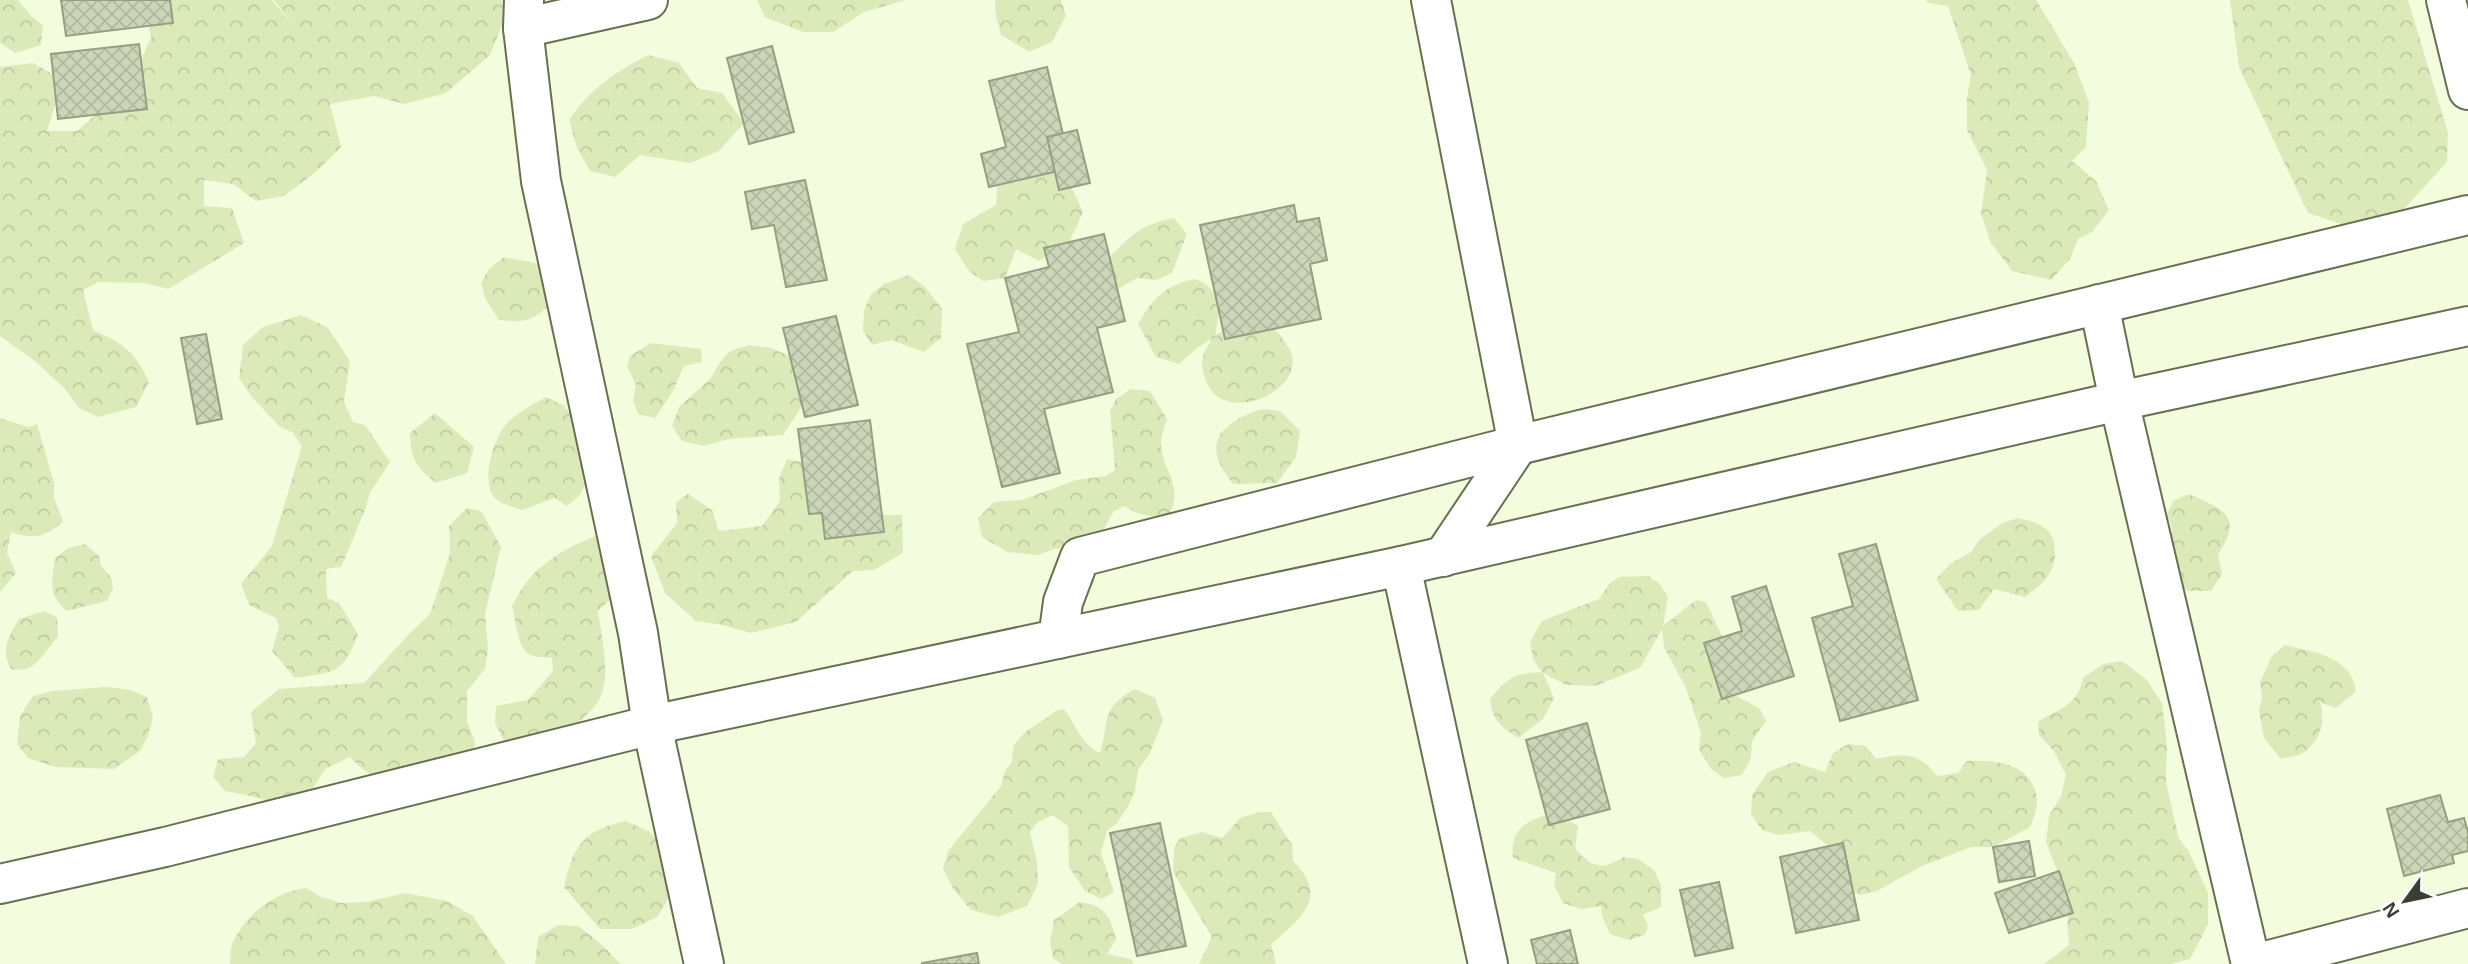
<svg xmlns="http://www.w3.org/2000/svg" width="2468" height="964" font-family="Arial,sans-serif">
  <defs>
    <pattern id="forest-crowns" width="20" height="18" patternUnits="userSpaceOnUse" patternTransform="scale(1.75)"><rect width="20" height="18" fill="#dceaba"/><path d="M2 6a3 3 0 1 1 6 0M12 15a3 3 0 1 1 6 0" fill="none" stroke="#becaa0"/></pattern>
    <pattern id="building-cross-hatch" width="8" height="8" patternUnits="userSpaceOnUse" patternTransform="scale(1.75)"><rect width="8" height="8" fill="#ccd5b7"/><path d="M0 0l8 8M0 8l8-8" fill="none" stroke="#b0b89e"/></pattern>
  </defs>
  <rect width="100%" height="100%" fill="#f3fddd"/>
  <!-- forest -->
  <g fill="url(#forest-crowns)">
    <path d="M0,0h18l12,15 13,10 -2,20 -26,8 -15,-10z"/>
    <path d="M143,0h129l24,28 -22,-28h228l2,20 -14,35 -44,38 -42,11 -30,-8 -44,8 11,43 -23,23 -34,26 -28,5 -23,-17 -29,-4v26l28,2 12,35 -76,46 -23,-6 -46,-1 -16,8 10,40c30,13 42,21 56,52l-13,25 -38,10 -19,-9 -14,-19 -29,-27 -36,-26v-269l33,-4 21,12 3,24 -10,32h30l52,-45 22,-48z"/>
    <path d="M757,0h149l-42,12 -31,20h-30l-38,-15z"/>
    <path d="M1061,0l5,16 -14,26 -23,10 -28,-17 -5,-18 -1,-17z"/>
    <path d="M1926,0h110l38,63 15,39 -3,45 -14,14 24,20 13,29 -17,22 -14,7 -8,20 -19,21 -39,-9 -21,-28 -10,-29 6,-44 -20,-40v-32l4,-23 -23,-69 -20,-3z"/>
    <path d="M2230,0h178l40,133 -1,29 -42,46 -34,20 -30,-4 -33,-11 -69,-146z"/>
    <path d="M649,55l30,8 18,25 25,5 22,30 -25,28 -29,12 -50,-8 -25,22 -25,-6 -13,-23 -8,-28c21,-31 47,-49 80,-65z"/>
    <path d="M1055,170l17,18 11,24 -14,31 -30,18 -23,-12 -11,29 -22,3 -14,-10 -14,-22 8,-25 33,-19 1,-19 9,-12z"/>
    <path d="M1174,218l13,16 -15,39 -16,7 -19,-2 -19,11 -13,-14v-13c24,-25 33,-37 69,-44z"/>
    <path d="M504,257l35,7 9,12 5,26c-21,19 -26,21 -54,18l-13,-20 -5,-17 8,-14z"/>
    <path d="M909,275l17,13 16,21 -1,29 -17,14 -33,-12 -19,5 -9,-14 1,-20 7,-17 13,-10z"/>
    <path d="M1194,279c28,8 26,33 21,57l31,-20c23,4 28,10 41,29 30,42 -66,87 -82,33 -6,-18 -2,-25 8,-40l-16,10 -18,16 -23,-7 -18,-33c14,-25 28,-39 56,-45z"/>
    <path d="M301,315l26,12 23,34 -6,41 9,20 12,3 25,37 -20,31 -5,17 -24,57 -15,2 1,29 12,5 19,31c-15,40 -23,38 -63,44l-23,-27 7,-24 -3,-9 -27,-13 -8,-21 31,-38 30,-100 -9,-13 -14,-7 -27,-29 -13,-19 4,-33 20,-18z"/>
    <path d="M651,343l50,6 1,13 -18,4 -11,25 -18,27 -17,-4 -5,-14 3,-15 -9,-19 3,-10z"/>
    <path d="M749,345l22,3 26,11 16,30 -30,46 -55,4 -24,7 -22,-5 -10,-15 7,-19 31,-28 11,-18 9,-10z"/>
    <path d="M1131,389l19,2 17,28c-2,8 -7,19 -6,27 3,28 26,43 5,73l-30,-6 -11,-7 -11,5 -11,20 -27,15 -22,3 -16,6 -31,-3 -25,-15 -4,-19 16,-16 28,-2 54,-20 30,-4 9,-6 -5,-59 6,-12z"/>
    <path d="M546,397l18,9 8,10 17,63 -11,18 -11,9 -12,-8 -33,12c-8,-3 -20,-5 -26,-11 -17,-16 -2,-63 12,-77 11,-10 25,-18 38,-25z"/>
    <path d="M1261,409l19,2 20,20 -4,26 -19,26 -44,1c-33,-40 -14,-60 28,-75z"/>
    <path d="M435,413l39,34 -7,26 -31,10c-21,-17 -25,-23 -26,-50z"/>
    <path d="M0,418l28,9 9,-3 17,59v14l9,25c-19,15 -28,18 -52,10l-4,21 9,20 -16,19z"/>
    <path d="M787,459l15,3 15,28 6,36 41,8 18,-19h20l1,38 -29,17 -21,1 -57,51 -45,11 -28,-8 -27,-4 -31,-28 -14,-37 26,-33 -1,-21 12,-8 24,16 7,21 43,-5 18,-25 -1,-23z"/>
    <path d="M2189,494c35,16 55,21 29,61l4,19 -11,17h-23l-17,-11 -6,-29c9,-14 9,-21 2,-37l6,-13z"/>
    <path d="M467,508l14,3 20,36 -16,67 3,35 -3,20 -18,22v31l8,19 -4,26 -82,18 -27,-16 -12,-12 -25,12 -13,21 -30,15 -31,-9 -26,-5 -12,-14 5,-18 26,-2 12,-14 -5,-31 28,-23 85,-6 47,-51 19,-18 20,-61 -1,-27z"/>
    <path d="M2018,518c25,5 38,12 37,39 -1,9 -6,19 -12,25 -5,6 -12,10 -18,15l-31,-8 -15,21 -21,1 -22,-32 14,-15 21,-12 8,-12 23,-17z"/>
    <path d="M608,531l16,55 -26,25c3,24 15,71 -1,92 -7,10 -18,18 -27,27l-26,1 -39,13 -10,-21 1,-17 32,-6 25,-29 -1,-13c-6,-1 -17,0 -23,-4 -12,-7 -13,-34 -17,-48 5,-9 10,-19 17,-27 20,-24 51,-37 79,-48z"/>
    <path d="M85,544l14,12 2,10 10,11 2,11 -6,13 -40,10c-20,-16 -15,-30 -12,-53l13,-10z"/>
    <path d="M1648,576l12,8 8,13 -5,29 33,-26 10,2 16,34 -3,25 16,34 25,14 6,12 -14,20 -1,17 -9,17 -18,3 -13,-9 -12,-19 2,-17 -15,-45 -22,-41 -2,-18 -22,39 -45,18 -29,-1 -23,-12 11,25 -11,21 -25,19c-17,-11 -26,-18 -28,-39 18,-22 23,-25 52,-27l-9,-13 -3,-18 12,-20 57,-22 11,-16 9,-6z"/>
    <path d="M44,611l13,6 1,20c-16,17 -22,37 -47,32 -11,-19 -3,-32 8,-50z"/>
    <path d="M2285,645c29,7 66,11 71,46l-20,17 -16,-6c6,18 1,39 -17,51 -5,3 -16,4 -22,6l-17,-21 -5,-27 3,-15 -2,-14 12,-26z"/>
    <path d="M2122,661l25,19 15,23 5,42 -1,37 13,57 9,11 20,43v31l-18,35 -19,5h-127l25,-19 -2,-22 4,-16 -25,-65 3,-26 12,-20 5,-21 -12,-24 -15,-16 -1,-13c21,-14 40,-16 45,-44l20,-14z"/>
    <path d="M107,687l23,3 17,7 6,20 -5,19 -8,15 -26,18 -59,-2 -27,-9 -11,-14 3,-28 13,-20 19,-5z"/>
    <path d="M1135,689l20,9 8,22 -14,35 -11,15 -3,20 -6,15 -12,18 -10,8 -6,22 13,39 -12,7 -17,-8 -16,-24 -1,-41 -16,-11 -15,8 -7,9 7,30 1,22 -11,22 -29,11 -27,-7 -17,-20 -11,-21 5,-18 53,-65 4,-15 7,-9 1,-16 11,-13 32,-22 8,-2c12,16 18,36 36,44 10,-33 0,-45 35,-64z"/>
    <path d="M1848,744l18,2 10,13c27,-5 42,-8 61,17l21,-3 9,-12c30,-1 66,2 70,39 1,8 -4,19 -7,27l-37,20h-22l-51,20 -43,24 -17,4 -19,-6 -13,-43 -18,-15 -31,4 -17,-5 -11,-16 1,-19 16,-23 26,-10 31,10 8,-19z"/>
    <path d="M1260,812h11l21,33 1,16c37,36 8,58 -22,83l5,20h-77l13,-27 -39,-65 1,-24 6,-10 22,-6 20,6 18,-20z"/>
    <path d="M1555,813l23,13 -3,23 15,14 12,3 6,-1 16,-8 14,2 16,11 7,15v22l-18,8 5,10 -3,10 -16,5 -19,-6 -8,-18 -1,-10 -20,3 -18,-6 -9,-18 2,-12 -43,-15c-4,-30 16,-39 42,-45z"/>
    <path d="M626,821l24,11 20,24 1,38 -14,23 -25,12h-32l-36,-42c9,-40 18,-57 62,-66z"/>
    <path d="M306,888l15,9 20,6 25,-1 39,-9 42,8 26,15 33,48h-276c1,-7 0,-16 3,-22 14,-29 42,-50 73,-54z"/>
    <path d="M1080,902c25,4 30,13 36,37l-9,15 24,5 3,5h-72l-9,-6 -3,-16 4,-22z"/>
    <path d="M558,925l20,1 22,17 21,21h-86l3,-27z"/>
  </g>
  <!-- building -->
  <g fill="url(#building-cross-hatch)" stroke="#969f82" stroke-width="2">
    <path d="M61,0h109l3,23 -107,13z"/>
    <path d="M139,44l8,65 -89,10 -7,-65z"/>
    <path d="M772,46l22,86 -45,12 -22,-86z"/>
    <path d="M1047,67l24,101 -82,19 -8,-33 25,-7 -17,-66z"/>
    <path d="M1077,130l13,53 -31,7 -12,-53z"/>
    <path d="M805,180l22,100 -41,7 -12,-62 -22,4 -7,-37z"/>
    <path d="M1294,205l3,17 22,-4 8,42 -17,4 11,55 -96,20 -25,-114z"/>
    <path d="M1104,234l21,87 -28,7 16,64 -69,17 16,64 -58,14 -35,-143 52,-12 -14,-54 44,-11 -5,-19z"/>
    <path d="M836,316l22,89 -53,12 -22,-89z"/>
    <path d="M206,334l16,85 -25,5 -16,-86z"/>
    <path d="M870,420l14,112 -59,7 -3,-26 -13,1 -11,-85z"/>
    <path d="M1876,544l42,156 -78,21 -28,-103 41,-12 -14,-52z"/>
    <path d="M1766,586l28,90 -72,23 -18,-56 38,-12 -10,-34z"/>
    <path d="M1587,723l23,86 -61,16 -23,-85z"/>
    <path d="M2440,795l8,27 16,-4 4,14v19l-16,4 2,8 -50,13 -17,-67z"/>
    <path d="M1160,823l26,123 -49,10 -27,-123z"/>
    <path d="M2029,841l6,35 -36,6 -6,-35z"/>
    <path d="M1843,843l16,77 -63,13 -16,-76z"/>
    <path d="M2059,871l14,42 -64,20 -14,-40z"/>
    <path d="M1719,882l14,66 -38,8 -15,-66z"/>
    <path d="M1570,930l8,34h-41l-6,-24z"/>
    <path d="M977,953l2,11h-57v-1z"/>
  </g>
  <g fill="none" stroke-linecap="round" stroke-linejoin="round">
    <defs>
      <g id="street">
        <path d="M524,0l-1,28 18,153 97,452 14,92 52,239"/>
        <path d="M1431,0l87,445 -75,112"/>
        <path d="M2446,0l22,90"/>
        <path d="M523,28l125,-28"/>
        <path d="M2099,304l20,97 132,563"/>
        <path d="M1401,566l87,398"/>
        <path d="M1058,639l5,-37 17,-45 438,-112 950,-230"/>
        <path d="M0,884l165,-37 487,-122 749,-159 718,-165 349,-75"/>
        <path d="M2254,964l214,-56"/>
      </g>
    </defs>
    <!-- street casing -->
    <use href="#street" stroke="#687054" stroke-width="42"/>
    <!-- street -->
    <use href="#street" stroke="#fff" stroke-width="38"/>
  </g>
  <!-- north arrow -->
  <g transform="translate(2405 901) rotate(237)" stroke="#ffffff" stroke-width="5" paint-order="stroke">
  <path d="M0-5L12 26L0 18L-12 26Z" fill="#3b3f33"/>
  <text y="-10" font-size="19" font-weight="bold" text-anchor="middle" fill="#3b3f33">N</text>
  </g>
</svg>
